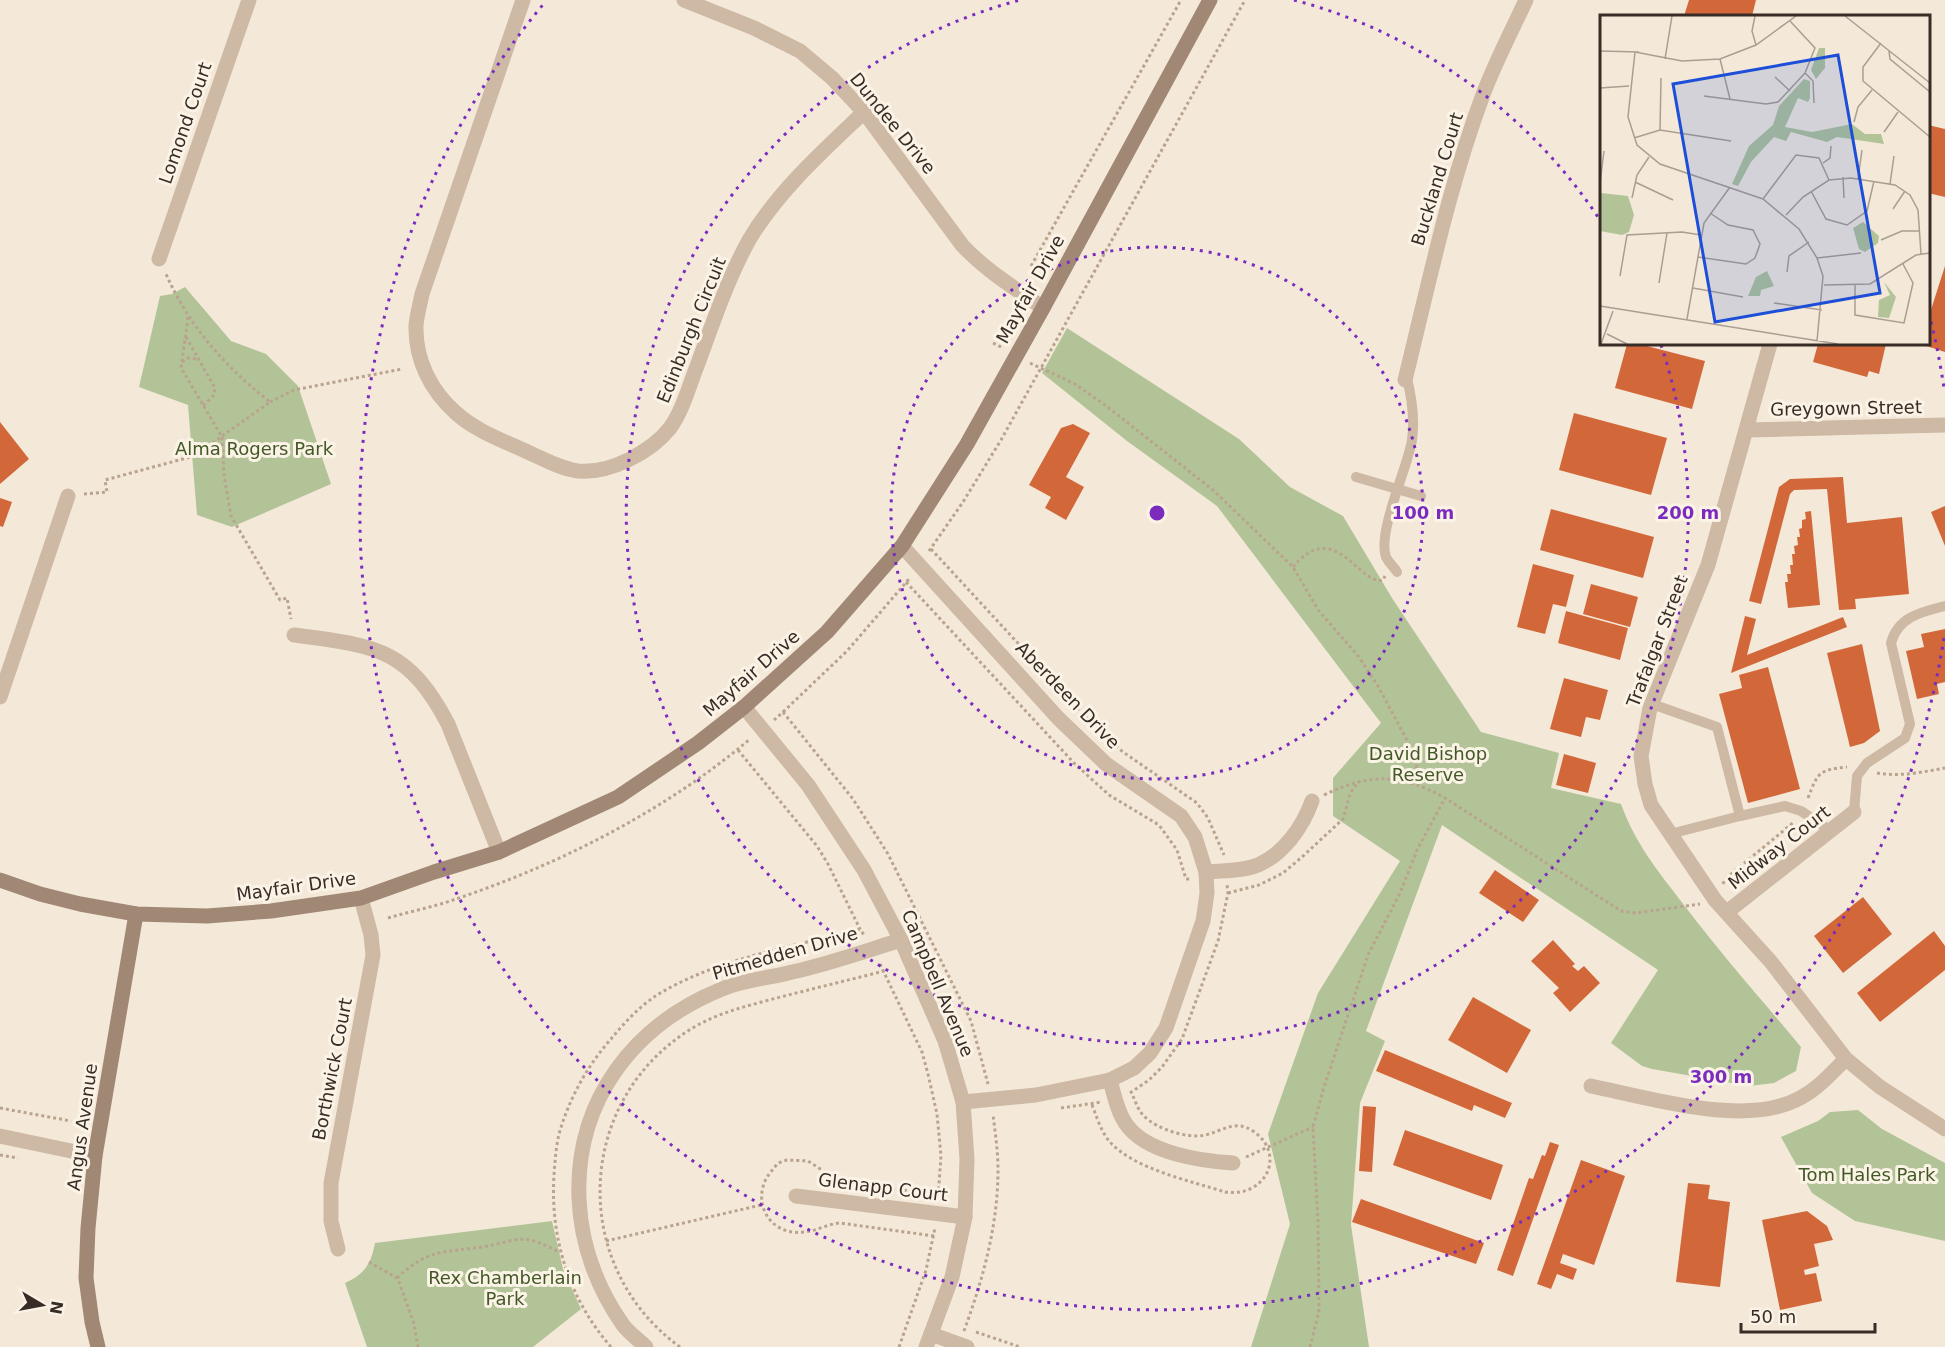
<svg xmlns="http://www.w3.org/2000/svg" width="1945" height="1347" font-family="'DejaVu Sans',sans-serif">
  <rect width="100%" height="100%" fill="#f4e9d9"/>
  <!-- green -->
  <g fill="#b2c497">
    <path d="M185,287l46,54 35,13 32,32 33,98 -99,43 -35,-12 -9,-110 -49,-18 21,-91 12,-2z"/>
    <path d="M1067,328l172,111 51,48 53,29 49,82 89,134 78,21 -8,35 70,16c15,41 37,67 63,101 37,49 78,95 117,142l-5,24 -22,12 -25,3 -97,-17 -10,-3 -31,-23 47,-73 -216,-145 -76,206 19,10 -25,62 -9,122 18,122h-118l39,-123 -22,-90 50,-141 82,-132 -67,-45v-38l48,-55 -164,-217 -90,-65 -85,-68z"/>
    <path d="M1858,1110l24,19 63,34v78l-90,-20 -43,-28 -31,-56 37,-16 12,-9z"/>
    <path d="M552,1221l11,48 18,40 -48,38h-166l-22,-64c20,-9 26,-19 30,-40z"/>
  </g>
  <!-- building -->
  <g fill="#d26839">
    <path d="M1689,0h67l-4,16h-68z"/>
    <path d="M1928,125l17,4v68l-17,-4z"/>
    <path d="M1945,266v86l-25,-8h8v-25z"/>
    <path d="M1627,344h12l66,17 -13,48 -77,-21z"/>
    <path d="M1818,344h68l-7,30 -10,-3 -2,6 -54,-15z"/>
    <path d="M1574,413l93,25 -16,57 -92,-25z"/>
    <path d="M0,422l29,37 -29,25z"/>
    <path d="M1073,424l17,9 -24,44 18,10 -18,33 -21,-12 6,-11 -22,-12 32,-57z"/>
    <path d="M1843,477l4,46 55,-6 7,77 -54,5 1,10 -17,1 -12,-121 -33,1 -4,4 -29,110 -12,-3 30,-114 11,-8z"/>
    <path d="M0,498l12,4 -9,25 -3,-1z"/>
    <path d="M1945,506v40l-14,-34z"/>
    <path d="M1551,509l103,28 -11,41 -103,-28z"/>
    <path d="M1811,511l9,94 -32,3 -3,-26h3l-1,-8h4l-1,-9h3l-1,-11h3l-1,-8 4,-1 -1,-8h3l-1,-8 3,-1v-8l4,-1 -1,-7z"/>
    <path d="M1533,564l41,11 -8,32 -13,-3 -8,30 -28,-7z"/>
    <path d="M1591,584l47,13 -8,30 -47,-13z"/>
    <path d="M1566,611l62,17 -8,32 -62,-17z"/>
    <path d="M1745,616l11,3 -9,36 96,-38 4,10 -116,46z"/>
    <path d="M1945,629v53l-8,2 2,10 -22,5 -11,-48 18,-4 -3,-13z"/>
    <path d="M1862,644l18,87 -16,12 -14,4 -23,-94z"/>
    <path d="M1768,667l32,122 -52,14 -29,-109 23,-6 -3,-13z"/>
    <path d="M1564,678l44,12 -8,30 -14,-3 -5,20 -31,-8z"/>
    <path d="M1564,754l32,9 -8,30 -32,-8z"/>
    <path d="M1495,870l44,30 -16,22 -44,-29z"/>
    <path d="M1863,897l29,37 -49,39 -29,-37z"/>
    <path d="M1934,931l11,15v24l-65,52 -23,-29z"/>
    <path d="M1553,940l22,24 -3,2 6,5 6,-5 16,17 -30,29 -17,-19 6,-5 -28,-27z"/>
    <path d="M1473,997l58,33 -24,43 -59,-33z"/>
    <path d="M1385,1050l127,53 -7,15 -31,-13 -2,6 -96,-40z"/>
    <path d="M1363,1106l13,1 -4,65 -13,-1z"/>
    <path d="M1405,1130l98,35 -12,35 -98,-35z"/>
    <path d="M1550,1142l9,3 -46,131 -16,-6 32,-92 4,1 9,-24 3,1z"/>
    <path d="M1581,1160l44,16 -31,89 -31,-11 -3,9 17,6 -4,11 -16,-6 -6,15 -14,-5z"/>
    <path d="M1688,1183l22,2 -2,14 22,3 -10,85 -44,-5z"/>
    <path d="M1361,1199l123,44 -8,21 -124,-42z"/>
    <path d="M1807,1211l20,15 6,14 -19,4 5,22 -15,4 1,5 11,-2 6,28 -42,9 -18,-90z"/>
  </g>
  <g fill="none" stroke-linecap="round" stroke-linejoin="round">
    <!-- path -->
    <g stroke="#b9a38e" stroke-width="3" stroke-dasharray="3 3" stroke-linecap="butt">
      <path d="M1031,266l150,-266"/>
      <path d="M188,317l-7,51 41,69 2,38 7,41 49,84 7,-2 4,21"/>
      <path d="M186,337l29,51 -1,7 -11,11"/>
      <path d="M993,343l10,5"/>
      <path d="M182,362l6,-4 10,1"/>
      <path d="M1030,363l45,21 30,21 108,85 80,77 26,44 40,46 19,29 39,73 -1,24"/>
      <path d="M270,402l24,-12 108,-21"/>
      <path d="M84,494l23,-2 -2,-12 89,-24 76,-54c-45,-35 -81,-76 -104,-128"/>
      <path d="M931,549l167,181 25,22 74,51 11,15 16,37"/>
      <path d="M929,551l34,-49 38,-62 244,-440"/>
      <path d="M1293,567c42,-51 67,20 90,13l2,-4"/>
      <path d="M906,582l168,181 35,32 50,30 18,25 9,29h4"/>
      <path d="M783,712l64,-61 62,-72"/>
      <path d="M774,720l9,-8 70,87 35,55 83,167 17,63"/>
      <path d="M738,750l79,96 11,18 32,65"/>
      <path d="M1877,773c23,4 46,-1 68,-5"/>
      <path d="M1324,795c46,-22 76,-22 121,3l176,113 15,2 64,-9"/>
      <path d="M1808,798c10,-26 11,-28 39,-31"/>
      <path d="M1723,884l2,-5 69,-57"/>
      <path d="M1228,893l31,-8 24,-12 19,-16 41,-38 7,-25 7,-11"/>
      <path d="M388,918c20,-6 41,-10 62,-17 106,-35 214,-89 300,-162"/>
      <path d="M880,964l42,88 6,22 9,40 4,42 -3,42"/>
      <path d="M1130,1093l19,-13 13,-13 20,-28 36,-98 10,-48 -1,-8"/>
      <path d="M1092,1105c5,12 9,27 18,37 24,27 81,39 115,50 41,6 62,-38 28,-61 -18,-12 -30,0 -48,4 -17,4 -49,-6 -61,-19 -6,-6 -8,-13 -11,-20"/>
      <path d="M0,1108l71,13"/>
      <path d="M1061,1108l41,-6"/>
      <path d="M0,1155l18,3"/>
      <path d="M1246,1157l67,-30"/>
      <path d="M934,1236l-94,-13c-13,1 -23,8 -36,9 -27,4 -48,-19 -41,-45 2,-10 9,-16 15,-24l9,-3 21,1 31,20 99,14"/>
      <path d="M606,1241l155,-36"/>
      <path d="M369,1262l28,16 2,4 15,42 4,23"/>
      <path d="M397,1278c32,-31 50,-25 91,-32 13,-2 28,-9 42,-6 10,2 20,8 30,12"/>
      <path d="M964,1331c19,-52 34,-105 34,-162 0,-18 -3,-37 -5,-55"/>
      <path d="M976,1332l44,15"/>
      <path d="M611,1347c-42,-48 -61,-109 -57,-172 1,-14 2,-28 5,-41 10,-35 28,-68 52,-95 13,-16 29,-33 46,-44 61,-37 135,-48 203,-66l4,6"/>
      <path d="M680,1347c-113,-82 -105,-251 16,-321 23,-13 47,-19 73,-26 38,-10 76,-19 115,-29"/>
      <path d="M899,1347l27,-77 9,-42"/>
      <path d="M1310,1347l9,-36 -1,-89 -5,-95 11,-40 44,-132 32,-62 17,-43 28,-52"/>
    </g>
    <!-- lane -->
    <g stroke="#cdb9a4" stroke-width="10">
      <path d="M1356,477l65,19"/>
      <path d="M1397,572c-3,-5 -8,-9 -11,-15 -9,-25 22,-90 26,-117 3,-22 0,-43 -6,-65"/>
      <path d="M1652,704l65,23 23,89 -70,18"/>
      <path d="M1854,812l3,-36 10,-13 38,-25 5,-14 -19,-81c7,-26 30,-31 54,-37"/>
      <path d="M1740,816l45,-10 16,5 30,20"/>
    </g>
    <!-- street -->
    <g stroke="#cdb9a4" stroke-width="15">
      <path d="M523,0l-101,294c-2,10 -5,21 -6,31 -1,35 15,66 40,88 21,19 51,29 76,41 15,7 30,15 46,17 32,3 73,-19 92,-43 13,-18 19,-42 27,-62 16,-43 30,-86 52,-126 29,-49 74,-89 115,-128"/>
      <path d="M684,0l70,28 46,23 32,27 32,34 98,133c24,26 53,43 81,63"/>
      <path d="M159,259l90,-259"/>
      <path d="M1770,344l-62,221 -58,143 -9,48 4,28 6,21 64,95 56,62 75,97 34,28 65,42"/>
      <path d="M1405,380c24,-97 44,-195 79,-288 12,-31 28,-62 42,-92"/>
      <path d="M1747,430l198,-5"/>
      <path d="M902,546l156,172 48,46 75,52 14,21 11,35 1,21 -4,28 -37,107 -16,25 -16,15 -24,12 -74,15 -73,7"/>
      <path d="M294,635c80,11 113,11 154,89l51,128"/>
      <path d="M0,697l68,-201"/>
      <path d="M744,707l64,78 56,85 37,70 44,101 18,61 4,57 -2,58 -13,60 -26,70"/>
      <path d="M1206,872c16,-1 37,-1 52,-7 26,-11 45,-39 54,-64"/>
      <path d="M1727,912l127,-100"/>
      <path d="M1110,1080c4,14 7,31 16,44 20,29 74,37 107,39"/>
      <path d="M1591,1086c59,12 155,42 209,12 18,-9 31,-25 46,-39"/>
      <path d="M0,1136l95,20"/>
      <path d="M796,1196l169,21"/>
      <path d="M338,1249l-7,-28v-38l42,-228 -2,-20 -10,-37"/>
      <path d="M931,1334l36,13"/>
      <path d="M646,1347c-7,-7 -17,-14 -23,-22 -26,-37 -42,-81 -44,-126 -4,-98 54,-174 143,-210 21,-9 48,-11 70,-17 37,-8 73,-21 109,-32"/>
    </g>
    <!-- secondary -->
    <g stroke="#a18875" stroke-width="15">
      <path d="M0,880l40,14 40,10 56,10 71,2 64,-5 90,-13 73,-26 65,-20 119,-55 80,-54 46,-36 83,-75 75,-86 65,-102 76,-136 167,-308"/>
      <path d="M98,1347l-6,-25 -6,-44 2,-50 7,-72 41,-242"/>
    </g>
  </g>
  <!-- distance rings -->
  <g fill="none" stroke="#7b2cbf" stroke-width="3" stroke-dasharray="3 6">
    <circle cx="1157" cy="513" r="266"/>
    <path d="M1294 0A531 531 0 0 1 1600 220M1661 345A531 531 0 1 1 1020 0"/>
    <path d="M1944 638A797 797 0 1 1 546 1M1929 313A797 797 0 0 1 1944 388"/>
  </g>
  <g text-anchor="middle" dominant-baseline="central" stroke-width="6" stroke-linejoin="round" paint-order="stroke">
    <!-- street labels -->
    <g font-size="18" fill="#382d26" stroke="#fbf3e6">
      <text transform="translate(185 123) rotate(-71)">Lomond Court</text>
      <text transform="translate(893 123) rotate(51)">Dundee Drive</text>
      <text transform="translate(1437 179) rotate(-73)">Buckland Court</text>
      <text transform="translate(1030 289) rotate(-61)">Mayfair Drive</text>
      <text transform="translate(691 330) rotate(-68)">Edinburgh Circuit</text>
      <text transform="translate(1846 408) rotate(-1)">Greygown Street</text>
      <text transform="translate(1657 641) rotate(-69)">Trafalgar Street</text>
      <text transform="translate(751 673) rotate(-41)">Mayfair Drive</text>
      <text transform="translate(1068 695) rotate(46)">Aberdeen Drive</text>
      <text transform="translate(1779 847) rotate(-38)">Midway Court</text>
      <text transform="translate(296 886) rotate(-8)">Mayfair Drive</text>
      <text transform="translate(785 953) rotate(-16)">Pitmedden Drive</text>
      <text transform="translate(938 983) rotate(67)">Campbell Avenue</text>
      <text transform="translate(332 1069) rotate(-79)">Borthwick Court</text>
      <text transform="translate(82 1127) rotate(-82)">Angus Avenue</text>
      <text transform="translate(883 1187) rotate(7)">Glenapp Court</text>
    </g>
    <!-- park labels -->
    <g font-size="18" fill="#435827" stroke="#fbf3e6">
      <text x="254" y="448">Alma Rogers Park</text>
      <text x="1428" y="753">David Bishop<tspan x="1428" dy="21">Reserve</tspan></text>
      <text x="1867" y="1174">Tom Hales Park</text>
      <text x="505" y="1277">Rex Chamberlain<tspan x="505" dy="21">Park</tspan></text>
    </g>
  </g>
  <!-- overview -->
  <g transform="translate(1600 15)">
    <rect width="330" height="330" fill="#f4e9d9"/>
    <path d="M219,33h6v20l-9,11 -5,-9zM204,64l6,2v17l-2,4 -10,-4 -13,29 27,5 40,-8 13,10h16l3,10 -47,-7 -10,5 -36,-10 -5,9 -12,-4 -23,25 -13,24 -6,-2 17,-38 24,-21 6,-19zM1,178l27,3 6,19 -5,17 -7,3 -22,-4zM263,207l16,14 -1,7 -13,9 -6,-3 -6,-21zM167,256l7,15 -13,4 -1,6h-12l8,-19zM284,267l12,15 -7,21 -11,-1 1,-17 11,-5z" fill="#b2c497"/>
    <path fill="none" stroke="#a99e91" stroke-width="1.5" d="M155,1l-3,15 4,14M245,1l85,67M281,28l-18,24v14l67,56M0,36l39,1M289,36l1,8 40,33M35,37l-7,65 9,28 23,19 103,35 36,30 18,29 6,18 -6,65M35,37l47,9 38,-2 36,-14 40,-29M65,44l7,-43M120,44l10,40M205,58l8,8 1,22M175,62l15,14M0,73l29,-2M104,81l62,8 12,-2 27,-29 10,-25 -25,-27M254,107l4,-15 14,-17M60,115l1,-52M284,117l14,-20M34,123l26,-8 71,11M223,148l7,-5 1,-12M243,162l1,21M258,164l4,-29M35,167l38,18M0,168l4,-32M290,169l4,-28M211,176l15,28 21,6 20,-14 7,-30M32,183l5,-23 12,-18M163,184l33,-44 23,3 10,22M293,194l12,-18M186,200l17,-18 26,-17 22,-2 44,7 15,10 8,15 3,44M281,225l21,-9h18M98,242l48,7 9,-6 5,-14 -7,-14 -25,-5 -18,-12M217,243l44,-5M187,257l2,-16 20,-14M20,261l7,-41 55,-3 19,3M59,268l8,-50M224,270l46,-1 46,-29 14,-2M255,270v30l49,8 9,-40 -10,-19M93,273l50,9M174,288l48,7M0,291l238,38M87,304l17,-96 26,-36M7,319l20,10M1,329l12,-33"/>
    <path fill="#1d4ed8" fill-opacity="0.15" stroke="#1d4ed8" stroke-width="3" d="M238,40l42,238 -165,29 -42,-238z"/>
    <rect width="330" height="330" fill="none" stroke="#382d26" stroke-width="3"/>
  </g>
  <circle cx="1157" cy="513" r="9" fill="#7b2cbf" stroke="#fbf3e6" stroke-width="3"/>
  <g font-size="18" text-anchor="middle" font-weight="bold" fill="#7b2cbf" stroke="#fbf3e6" stroke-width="6" stroke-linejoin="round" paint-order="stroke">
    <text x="1423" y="519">100 m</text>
    <text x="1688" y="519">200 m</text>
    <text x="1721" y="1083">300 m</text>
  </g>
  <!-- north arrow -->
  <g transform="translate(42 1305) rotate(100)" stroke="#fbf3e6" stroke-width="4.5" paint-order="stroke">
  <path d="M0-4.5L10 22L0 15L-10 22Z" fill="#382d26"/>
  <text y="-9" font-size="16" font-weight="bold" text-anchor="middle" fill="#382d26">N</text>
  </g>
  <!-- scale -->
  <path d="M1741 1323v9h134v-9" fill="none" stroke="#382d26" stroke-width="3"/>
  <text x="1750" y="1323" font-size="18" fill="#382d26" stroke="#fbf3e6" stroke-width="4.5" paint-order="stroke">50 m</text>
</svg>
